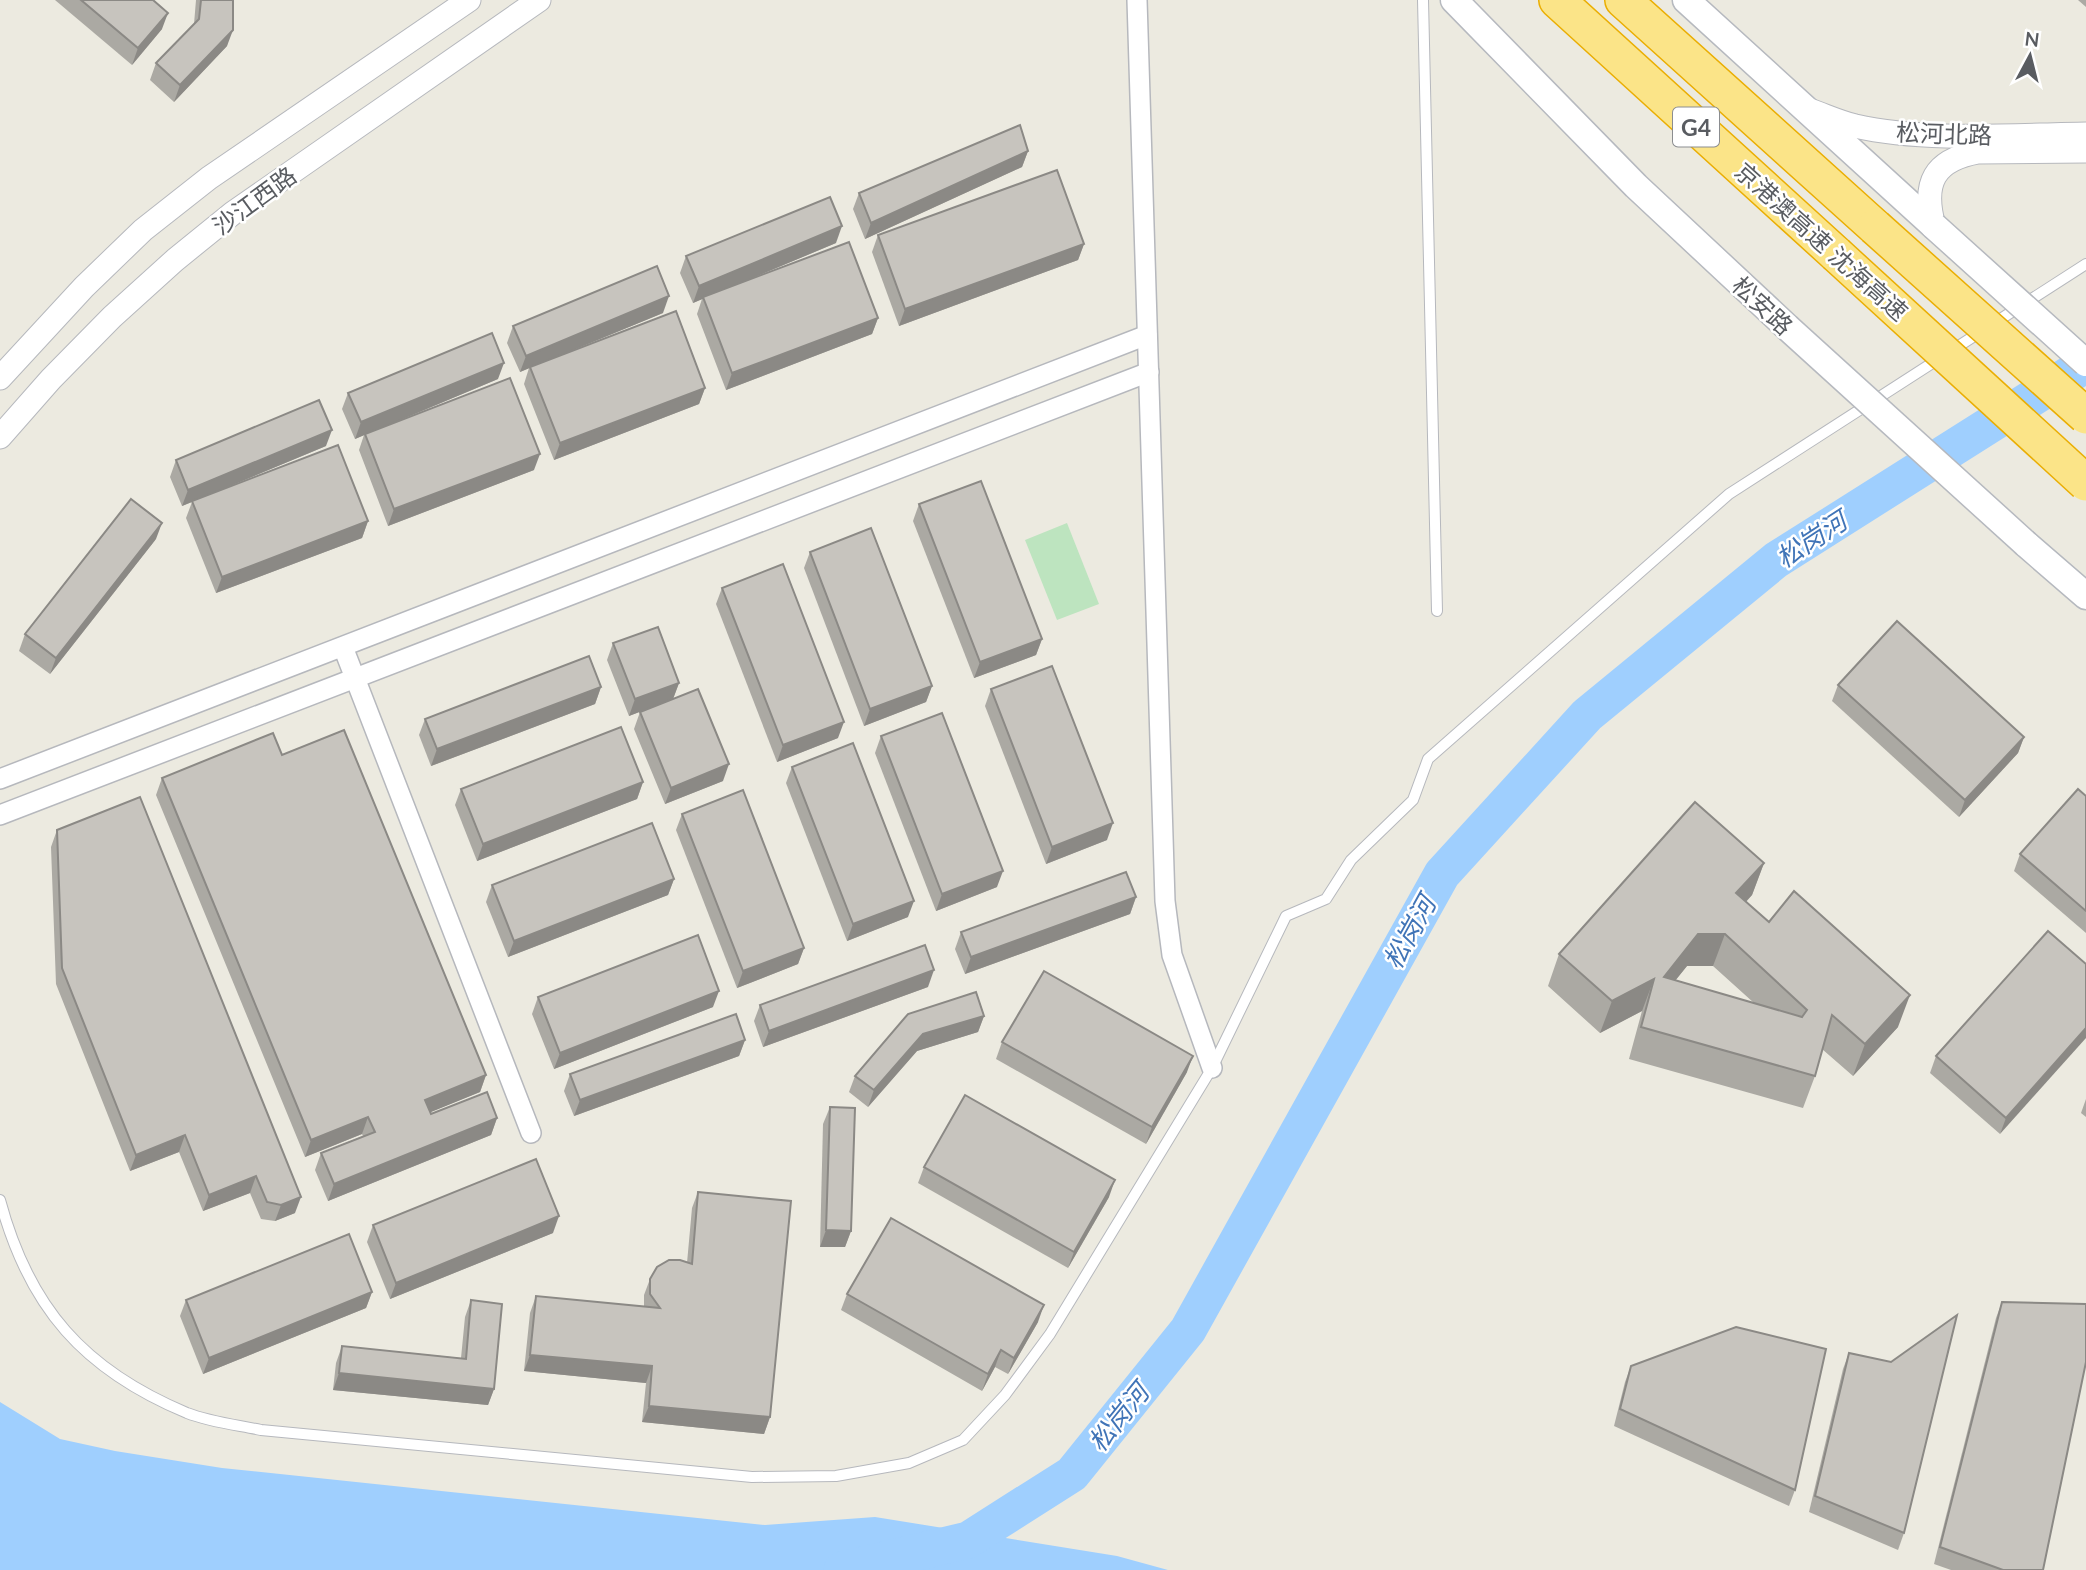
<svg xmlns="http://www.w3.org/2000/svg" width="2086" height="1570" font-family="Lato,'Noto Sans SC',sans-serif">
  <rect width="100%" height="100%" fill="#eceae0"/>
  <!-- green -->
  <path fill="#bde4bf" d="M1067,523l32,81 -42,16 -32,-80z"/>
  <!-- water -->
  <path fill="#9fcffe" d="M0,1402l60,37 55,12 107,17 543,57 110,-8 242,39 51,14h-1168z"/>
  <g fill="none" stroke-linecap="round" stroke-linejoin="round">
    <!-- river -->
    <path stroke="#9fcffe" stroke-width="37" d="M842,1570l126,-30 104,-66 116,-144 254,-456 145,-159 189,-155 310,-196"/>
    <defs>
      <g id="service">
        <path d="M1423,0l14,611"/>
        <path d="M0,1200c29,108 84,170 187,213 23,9 50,12 74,17l491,47 84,-1 73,-13 54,-23 42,-45 45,-61 162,-266 74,-152 40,-17 25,-39 62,-60 15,-41 301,-265 357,-230"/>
      </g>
      <g id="minor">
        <path d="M1137,0l28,901 7,54 40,113"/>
        <path d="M343,647l188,486"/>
        <path d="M0,779l1147,-444"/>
        <path d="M0,815l1149,-443"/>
      </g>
      <g id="tertiary">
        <path d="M1809,110c15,5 30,12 46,16 71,16 157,9 231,8"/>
        <path d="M1934,226c-12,-43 0,-66 44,-74l108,-1"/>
        <path d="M0,378l84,-91 59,-57 66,-52 260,-178"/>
        <path d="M0,437l51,-58 61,-62 63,-57 58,-47 306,-213"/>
      </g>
      <g id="secondary">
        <path d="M1454,0l182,186 151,141"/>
        <path d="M1686,0l248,226"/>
        <path d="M2026,544l60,52"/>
      </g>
      <g id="motorway">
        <path d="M1557,0l279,254"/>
        <path d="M1623,0l252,227"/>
      </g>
    </defs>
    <!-- service casing -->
    <use href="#service" stroke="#b6b8bd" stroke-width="12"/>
    <!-- minor casing -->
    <use href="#minor" stroke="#b6b8bd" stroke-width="22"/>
    <!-- tertiary casing -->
    <use href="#tertiary" stroke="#b6b8bd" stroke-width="25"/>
    <!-- secondary casing -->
    <use href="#secondary" stroke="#b6b9bf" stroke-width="29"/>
    <!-- motorway casing -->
    <use href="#motorway" stroke="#eaae03" stroke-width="38"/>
    <!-- service -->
    <use href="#service" stroke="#fff" stroke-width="10"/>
    <!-- minor -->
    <use href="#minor" stroke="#fff" stroke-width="19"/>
    <!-- tertiary -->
    <use href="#tertiary" stroke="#fff" stroke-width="23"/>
    <!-- secondary -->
    <use href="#secondary" stroke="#fff" stroke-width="26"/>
    <!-- motorway -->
    <use href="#motorway" stroke="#fbe488" stroke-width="35"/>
    <defs>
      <g id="secondary-bridge">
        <path d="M1934,226l152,137"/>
        <path d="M1787,327l239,217"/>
      </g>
      <g id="motorway-bridge">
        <path d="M1875,227l211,189"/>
        <path d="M1836,254l250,229"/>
      </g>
    </defs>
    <!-- secondary-bridge casing -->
    <use href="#secondary-bridge" stroke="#b6b9bf" stroke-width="29" stroke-linecap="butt"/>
    <!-- motorway-bridge casing -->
    <use href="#motorway-bridge" stroke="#eaae03" stroke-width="38" stroke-linecap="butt"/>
    <!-- secondary-bridge -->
    <use href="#secondary-bridge" stroke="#fff" stroke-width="26"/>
    <!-- motorway-bridge -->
    <use href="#motorway-bridge" stroke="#fbe488" stroke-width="35"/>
  </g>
  <!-- wall -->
  <g fill="#aba9a3" fill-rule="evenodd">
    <path d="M55,0h98l9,29 -30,36z"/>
    <path d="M196,0h37l-6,46 -53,56 -24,-22 6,-17 38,-39z"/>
    <path d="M2078,0h8v7z"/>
    <path d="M1028,151l-6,16 -157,72 -12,-30 6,-16z"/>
    <path d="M878,235l206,9 -6,16 -179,66 -27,-74z"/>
    <path d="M836,243l-98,41 140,34 -6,16 -146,56 -29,-76 5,-15 -9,4 -13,-30 6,-17z"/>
    <path d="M663,313l-97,40 139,35 -6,16 -145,56 -30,-76 5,-16 -9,4 -13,-29 6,-17z"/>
    <path d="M498,379l-107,45 143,46 -146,56 -29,-76 5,-15 -9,4 -13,-30 6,-16z"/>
    <path d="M326,446l-108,45 150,30 -6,17 -146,55 -30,-75 6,-16 -10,4 -12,-29 6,-17z"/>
    <path d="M919,504l123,135 -6,16 -62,23 -61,-157z"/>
    <path d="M156,539l-106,135 -31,-23 6,-17z"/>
    <path d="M810,552l122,134 -6,16 -62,24 -60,-158z"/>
    <path d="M722,588l116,150 -61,24 -61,-158z"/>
    <path d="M613,643l66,40 -6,16 50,82 -58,23 -31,-75 6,-17 30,-12 -41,16 -22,-56z"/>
    <path d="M1838,685l186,52 -6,16 -59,64 -127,-116z"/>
    <path d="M601,687l-6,17 -164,62 -12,-31 6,-16z"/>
    <path d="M991,689l116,151 -61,24 -61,-158z"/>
    <path d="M881,736l116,151 -61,24 -61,-158z"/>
    <path d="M282,755l204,320 -6,17 -50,20 1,2 66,4 -6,17 -163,66 -13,-31 6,-17 42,-17 -1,-2 -57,23 -149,-362 6,-17z"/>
    <path d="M792,767l116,150 -61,24 -61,-158z"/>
    <path d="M643,782l-6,17 -160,62 -22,-56 6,-16z"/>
    <path d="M2086,796v137l-72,-62 6,-17z"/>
    <path d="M682,814l122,134 -6,16 -61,24 -61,-158z"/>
    <path d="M57,830l238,383 -20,8 -14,-2 -11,-26 -47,18 -24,-59 -49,19 -74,-187 -5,-137z"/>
    <path d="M1764,863l-12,32 -6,7 23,20 129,105 -45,49 -31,-27 -7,27 -12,32 -174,-49 13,-48 -42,22 -52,-47 11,-32zM1687,966h26l41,37 -79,-22z"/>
    <path d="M674,879l-6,16 -160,62 -22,-55 6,-17z"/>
    <path d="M1136,897l-6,17 -165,60 -10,-25 6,-17z"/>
    <path d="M2086,964l-86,170 -70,-61 6,-17z"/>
    <path d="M928,987l-165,60 -9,-26 6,-16z"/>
    <path d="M538,997l175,10 -159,62 -22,-55z"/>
    <path d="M984,1016l-6,16 -61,19 -49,56 -19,-15 6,-16z"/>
    <path d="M745,1040l-6,16 -165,60 -10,-25 6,-17z"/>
    <path d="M1002,1042l185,30 -41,72 -150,-85z"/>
    <path d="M2086,1099v18l-5,-4z"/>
    <path d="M830,1107l21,124 -6,16h-25l3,-123z"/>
    <path d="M924,1167l185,30 -41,71 -150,-85z"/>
    <path d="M698,1192l72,225 -6,17 -122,-12 4,-39 -122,-12 6,-58 6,-17 108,11v-12l6,-16 37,-16 5,-55z"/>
    <path d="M373,1225l180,8 -163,66 -23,-57z"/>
    <path d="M372,1292l-6,16 -163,66 -23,-58 6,-16z"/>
    <path d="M847,1294l191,28 -30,52 -13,-7 -13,24 -141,-81z"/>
    <path d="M471,1300l23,89 -6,16 -155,-15 3,-27 6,-17 119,12 4,-41z"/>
    <path d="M2002,1302l41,268h-92l-17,-6 62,-246z"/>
    <path d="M1849,1353l55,180 -6,17 -89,-38 34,-143z"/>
    <path d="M1631,1366l164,124 -6,16 -175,-80 11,-44z"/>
  </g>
  <!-- shaded-wall -->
  <g fill="#8b8985">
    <path d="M168,13l-6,16 -30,36 6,-17z"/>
    <path d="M233,30l-6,16 -53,56 6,-17z"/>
    <path d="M1028,151l-6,16 -157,72 6,-16z"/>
    <path d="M842,226l-6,17 -143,60 6,-17z"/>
    <path d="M1084,244l-6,16 -179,66 6,-17z"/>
    <path d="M669,296l-6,17 -143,59 6,-16z"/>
    <path d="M878,318l-6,16 -146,56 6,-17z"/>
    <path d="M504,363l-6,16 -143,60 6,-17z"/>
    <path d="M705,388l-6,16 -145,56 6,-17z"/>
    <path d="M332,430l-6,16 -144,60 6,-16z"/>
    <path d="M540,454l-6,16 -146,56 6,-17z"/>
    <path d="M368,521l-6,17 -146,55 6,-16z"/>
    <path d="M162,523l-6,16 -106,135 6,-16z"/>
    <path d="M1042,639l-6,16 -62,23 6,-16z"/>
    <path d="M679,683l-6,16 -44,17 6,-17z"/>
    <path d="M932,686l-6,16 -62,24 6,-17z"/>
    <path d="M601,687l-6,17 -164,62 6,-17z"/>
    <path d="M844,722l-6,16 -61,24 6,-17z"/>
    <path d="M2024,737l-6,16 -59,64 6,-17z"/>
    <path d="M729,764l-6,17 -58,23 6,-16z"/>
    <path d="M643,782l-6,17 -160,62 6,-17z"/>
    <path d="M1113,823l-6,17 -61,24 6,-17z"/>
    <path d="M1764,863l-12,32 -28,30 12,-32z"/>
    <path d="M1003,871l-6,16 -61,24 6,-17z"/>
    <path d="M674,879l-6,16 -160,62 6,-16z"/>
    <path d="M1136,897l-6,17 -165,60 6,-17z"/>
    <path d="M914,901l-6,16 -61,24 6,-17z"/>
    <path d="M1698,934h27l-12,32h-26l-35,43 12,-32z"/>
    <path d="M804,948l-6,16 -61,24 6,-17z"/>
    <path d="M934,970l-6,17 -165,60 6,-16z"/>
    <path d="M1654,979l-12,32 -42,22 12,-32z"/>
    <path d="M719,991l-6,16 -159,62 6,-16z"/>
    <path d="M1910,995l-12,32 -45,49 12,-32z"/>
    <path d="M984,1016l-6,16 -61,19 -49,56 6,-17 49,-56z"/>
    <path d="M2086,1028v10l-86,96 6,-16z"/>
    <path d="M745,1040l-6,16 -165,60 6,-16z"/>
    <path d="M1193,1056l-6,16 -41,72 6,-17z"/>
    <path d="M486,1075l-6,17 -61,25 6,-17z"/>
    <path d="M368,1117l-6,17 -57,23 6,-17z"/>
    <path d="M497,1118l-6,17 -163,66 6,-17z"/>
    <path d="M185,1135l-6,17 -49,19 6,-16z"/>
    <path d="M256,1176l-6,17 -47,18 6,-16z"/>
    <path d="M1115,1180l-6,17 -41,71 6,-16z"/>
    <path d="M301,1197l-6,16 -20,8 6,-16z"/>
    <path d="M559,1216l-6,17 -163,66 6,-16z"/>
    <path d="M826,1230l25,1 -6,16h-25z"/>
    <path d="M372,1292l-6,16 -163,66 6,-16z"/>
    <path d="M1044,1305l-6,17 -30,52 6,-16z"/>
    <path d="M1001,1350l-6,17 -13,24 6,-17z"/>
    <path d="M530,1355l122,11 -6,17 -122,-12z"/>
    <path d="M339,1373l155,16 -6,16 -155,-15z"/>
    <path d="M649,1406l121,11 -6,17 -122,-12z"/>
  </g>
  <!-- building -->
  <g fill="#c7c4be" stroke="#8b8985" stroke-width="2" fill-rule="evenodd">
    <path d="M81,0h72l15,13 -30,35z"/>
    <path d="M201,0h32v30l-53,55 -24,-22 43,-44z"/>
    <path d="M1020,125l8,26 -157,72 -12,-30z"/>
    <path d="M1057,170l27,74 -179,65 -27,-74z"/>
    <path d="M830,197l12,29 -143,60 -13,-30z"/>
    <path d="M849,242l29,76 -146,55 -29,-76z"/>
    <path d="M657,266l12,30 -143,60 -13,-30z"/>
    <path d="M676,311l29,77 -145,55 -30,-76z"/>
    <path d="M492,333l12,30 -143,59 -13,-29z"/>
    <path d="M510,378l30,76 -146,55 -29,-75z"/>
    <path d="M319,400l13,30 -144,60 -12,-30z"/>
    <path d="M338,445l30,76 -146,56 -30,-76z"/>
    <path d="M981,481l61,158 -62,23 -61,-158z"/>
    <path d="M131,499l31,24 -106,135 -31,-24z"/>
    <path d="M871,528l61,158 -62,23 -60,-157z"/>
    <path d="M783,564l61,158 -61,23 -61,-157z"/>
    <path d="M1897,621l127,116 -59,63 -127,-115z"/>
    <path d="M658,627l21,56 -44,16 -22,-56z"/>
    <path d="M589,656l12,31 -164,62 -12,-30z"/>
    <path d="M1052,666l61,157 -61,24 -61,-158z"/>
    <path d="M698,689l31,75 -58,24 -31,-76z"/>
    <path d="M942,713l61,158 -61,23 -61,-158z"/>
    <path d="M621,727l22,55 -160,62 -22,-55z"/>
    <path d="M344,730l142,345 -61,25 6,14 56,-22 10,26 -163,66 -13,-31 54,-21 -7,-15 -57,23 -149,-362 111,-45 9,22z"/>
    <path d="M853,743l61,158 -61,23 -61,-157z"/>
    <path d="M2078,789l8,7v115l-66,-57z"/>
    <path d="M743,790l61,158 -61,23 -61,-157z"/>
    <path d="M140,797l161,400 -20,8 -14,-3 -11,-26 -47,19 -24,-60 -49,20 -74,-187 -5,-138z"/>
    <path d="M1695,802l69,61 -28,30 33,29 25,-31 116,104 -45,49 -33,-29 -17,61 -174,-49 13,-48 -42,22 -53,-47zM1698,934h27l82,76 -5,7 -138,-40z"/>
    <path d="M652,823l22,56 -160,62 -22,-56z"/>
    <path d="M1126,872l10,25 -165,60 -10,-25z"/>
    <path d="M2048,931l38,33v64l-80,90 -70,-62z"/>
    <path d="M698,935l21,56 -159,62 -22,-56z"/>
    <path d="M925,945l9,25 -165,61 -9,-26z"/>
    <path d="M1044,971l149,85 -41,71 -150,-85z"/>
    <path d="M976,992l8,24 -61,18 -49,56 -19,-14 53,-62z"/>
    <path d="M736,1014l9,26 -165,60 -10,-26z"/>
    <path d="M965,1095l150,85 -41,72 -150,-85z"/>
    <path d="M830,1107l25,1 -4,123 -25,-1z"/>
    <path d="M536,1159l23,57 -163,67 -23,-58z"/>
    <path d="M698,1192l93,9 -21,216 -121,-11 3,-40 -122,-11 6,-59 124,12 -10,-14v-15l7,-12 12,-7h11l12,4z"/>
    <path d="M891,1218l153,87 -30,53 -13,-8 -13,24 -141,-80z"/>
    <path d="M349,1234l23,58 -163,66 -23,-58z"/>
    <path d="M471,1300l31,4 -8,85 -155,-16 3,-27 124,13z"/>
    <path d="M2002,1302l84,2v58l-43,208h-40l-63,-23z"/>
    <path d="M1957,1315l-53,218 -89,-37 34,-143 42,9z"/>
    <path d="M1736,1327l90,22 -31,141 -175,-81 11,-43z"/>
  </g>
  <g text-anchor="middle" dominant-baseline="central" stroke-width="5" stroke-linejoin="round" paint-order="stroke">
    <!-- shield labels -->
    <rect fill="#fff" stroke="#8b8d90" stroke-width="2" x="1673" y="107.5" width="46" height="39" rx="5"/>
    <g font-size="23" font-weight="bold" fill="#595c61">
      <text x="1696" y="127">G4</text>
    </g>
    <!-- street labels -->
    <g font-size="24" fill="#595c61" stroke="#fff">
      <text transform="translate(1944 133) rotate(2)">松河北路</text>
      <text transform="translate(254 200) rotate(-36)">沙江西路</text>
      <text transform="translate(1822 241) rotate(42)">京港澳高速 沈海高速</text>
      <text transform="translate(1763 305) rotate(43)">松安路</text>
    </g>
    <!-- water labels -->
    <g font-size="26" font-style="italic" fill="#4074b7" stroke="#fff">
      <text transform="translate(1811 539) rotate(-33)">松岗河</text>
      <text transform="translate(1409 932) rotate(-61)">松岗河</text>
      <text transform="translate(1118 1417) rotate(-51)">松岗河</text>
    </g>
  </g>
  <!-- north arrow -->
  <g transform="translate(2030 56) rotate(7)" stroke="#ffffff" stroke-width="5" paint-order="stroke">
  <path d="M0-5L12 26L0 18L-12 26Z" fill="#595c61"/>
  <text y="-10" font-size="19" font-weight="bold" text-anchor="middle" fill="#595c61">N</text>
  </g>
</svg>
